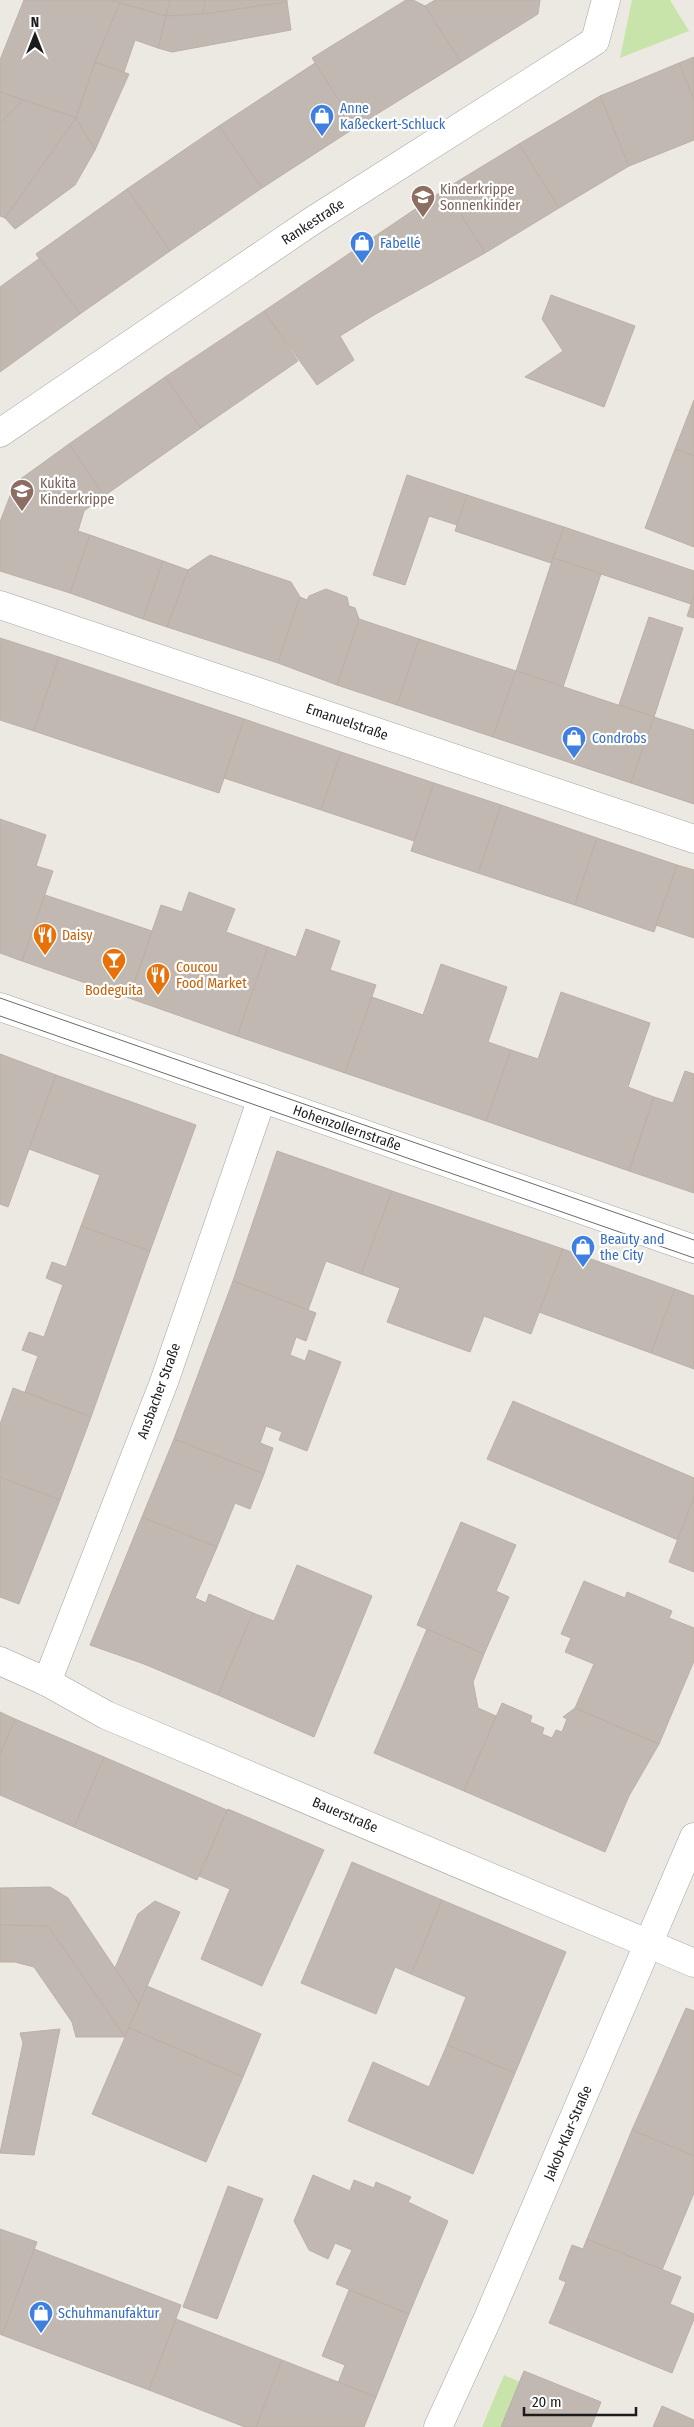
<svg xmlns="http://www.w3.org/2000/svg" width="694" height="2427" font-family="'Fira Sans Condensed',sans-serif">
  <rect width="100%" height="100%" fill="#ece9e2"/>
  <!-- grass -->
  <g fill="#c9e4ab">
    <path d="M632,0h38l19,31 -69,27z"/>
    <path d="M504,2375l16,7 -19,45h-19z"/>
  </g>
  <!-- building -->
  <g fill="#c1b8b2" stroke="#bdafa6">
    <path d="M24,0h85l11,3 -25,59 -19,56 -76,-26v-32z"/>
    <path d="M109,0h61l-4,16z"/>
    <path d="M170,0h35l-2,14 -37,2z"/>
    <path d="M205,0h82v2l-84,12z"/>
    <path d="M406,0h7l12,6 36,56 -105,65 -44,-69z"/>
    <path d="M435,0h105l-2,14 -77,48 -36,-56z"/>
    <path d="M287,2l4,28 -119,22 -14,-4 8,-32 37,-2z"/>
    <path d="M120,3l46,13 -8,32 -23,-8 -11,32 -29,-10z"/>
    <path d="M694,57v43l-15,-37z"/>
    <path d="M95,62l34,12 -34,76 -19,-32z"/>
    <path d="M315,63l41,64 -94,61 -43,-62z"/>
    <path d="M679,63l15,37v40l-65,26 -29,-70z"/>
    <path d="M0,92l23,8 -23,23z"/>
    <path d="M600,96l29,70 -70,42 -40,-64z"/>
    <path d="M23,100l53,18 -71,100 -5,-2v-93z"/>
    <path d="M76,118l19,32 -20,35 -60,44 -10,-11z"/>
    <path d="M219,126l43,62 -92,63 -43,-62z"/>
    <path d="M519,144l40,64 -74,45 -40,-64z"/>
    <path d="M127,189l43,62 -90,63 -44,-60z"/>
    <path d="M445,189l40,64 -111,62 -34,21 14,24 -37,25 -53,-74z"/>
    <path d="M40,258l40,56 -80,58v-85z"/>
    <path d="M551,295l84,31 -31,81 -79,-30 38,-26 -21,-32z"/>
    <path d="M264,311l34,50 -97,67 -36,-51z"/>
    <path d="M165,377l36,51 -97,68 -35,-52z"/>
    <path d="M694,400v56l-19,-7z"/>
    <path d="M69,444l35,52 -20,15 -6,20 12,4 -20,58 -70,-22v-49l15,-39z"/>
    <path d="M675,449l19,7v91l-49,-19z"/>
    <path d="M407,475l60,20 -10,30 -28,-9 -24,69 -32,-10z"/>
    <path d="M467,495l97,32 -13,36 -96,-32z"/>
    <path d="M564,527l130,44v25l-3,8 -138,-46z"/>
    <path d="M90,535l73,26 -20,58 -73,-26z"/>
    <path d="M210,555l81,27 9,15 -22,66 -111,-36 21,-57z"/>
    <path d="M553,558l48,16 -38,113 -47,-16z"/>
    <path d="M163,561l25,9 -21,57 -24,-8z"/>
    <path d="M326,589l21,8 2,9 6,2 4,11 -22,66 -59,-22 22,-66 7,3 2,-4z"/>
    <path d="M694,596v22l-7,-2z"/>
    <path d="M649,617l34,11 -29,89 -35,-12z"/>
    <path d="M359,619l60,20 -22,66 -60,-20z"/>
    <path d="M0,638l59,19 -25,74 -34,-11z"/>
    <path d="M419,639l97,32 -23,66 -96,-32z"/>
    <path d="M59,657l185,62 -25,74 -185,-62z"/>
    <path d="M516,671l138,46 -23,66 -138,-46z"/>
    <path d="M654,717l40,13v74l-63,-21z"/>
    <path d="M244,719l97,33 -20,58 -97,-32z"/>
    <path d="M341,752l93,31 -20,58 -93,-31z"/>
    <path d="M434,783l67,22 -23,68 -67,-22z"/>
    <path d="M501,805l96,33 -22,67 -97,-32z"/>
    <path d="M0,819l46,16 -10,31 17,5 -31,90 -22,-8z"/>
    <path d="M597,838l80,27 -23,67 -79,-27z"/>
    <path d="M677,865l17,5v68l-38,-13z"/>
    <path d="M189,892l46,17 -9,23 42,15 -31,89 -108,-38 32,-93 21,7z"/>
    <path d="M45,895l107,36 -23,67 -107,-37z"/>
    <path d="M306,929l34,12 -10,29 46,15 -31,88 -108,-37 31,-89 28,10z"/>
    <path d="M441,964l66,23 -19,55 23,8 -25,71 -141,-48 27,-76 51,18z"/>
    <path d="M561,992l89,31 -22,64 26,10 -25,74 -143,-50 25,-71 27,9z"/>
    <path d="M0,1054l56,21 -48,132 -8,-3z"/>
    <path d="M685,1071l9,3v119l-65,-22 25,-74 19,6z"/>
    <path d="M56,1075l140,50 -46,126 -69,-25 19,-51 -71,-26z"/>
    <path d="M277,1151l115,40 -31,83 -35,-13 -18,49 -75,-29z"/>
    <path d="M392,1191l171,58 -32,85 -47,-18 -14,36 -83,-30 13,-34 -39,-14z"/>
    <path d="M81,1226l69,25 -59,166 -66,-25 13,-36 -16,-6 7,-18 15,5 19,-52 -17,-7 6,-16 14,5z"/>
    <path d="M563,1249l112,40 -24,64 -112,-41z"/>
    <path d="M233,1281l83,32 -10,28 -10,-4 -6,18 15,6 4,-11 32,12 -34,89 -28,-11 3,-8 -16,-6 -6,17 13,5 -9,26 -90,-35z"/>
    <path d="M675,1289l19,7v73l-43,-16z"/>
    <path d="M13,1388l78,29 -31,83 -60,-23v-53z"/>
    <path d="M513,1401l181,77v19l-16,43 -191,-81z"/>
    <path d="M174,1439l90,35 -14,35 -15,-6 -18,44 -75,-30z"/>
    <path d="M0,1477l60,23 -41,104 -19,-7z"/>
    <path d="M694,1497v75l-25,-10z"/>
    <path d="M142,1517l75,30 -22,51 11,5 3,-9 44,19 -35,82 -74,-31 -54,-19z"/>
    <path d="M461,1522l55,23 -20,46 13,6 -25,57 -67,-29z"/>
    <path d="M297,1565l75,31 -58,141 -96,-42 35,-82 21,8z"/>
    <path d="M584,1581l41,17 2,-6 45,19 -3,7 25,10v33l-35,83 -84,-36 19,-44 -29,-12 6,-14 -10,-4z"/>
    <path d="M427,1629l57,25 -11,28 5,26 18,8 -32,75 -90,-38z"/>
    <path d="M502,1703l30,13 -2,6 14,6 -2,6 10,4 4,-8 6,2 5,-13 -4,-2 12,-9 84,36 -30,52 -24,56 -141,-61z"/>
    <path d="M0,1712l15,7 -15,36z"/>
    <path d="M15,1719l89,38 -30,70 -74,-32v-40z"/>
    <path d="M104,1757l123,53 -30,70 -123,-53z"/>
    <path d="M228,1809l96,41 -62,136 -61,-27 29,-70 -31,-13z"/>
    <path d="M352,1862l90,38 -31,74 -16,-7 -19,47 -75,-31z"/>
    <path d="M50,1887l18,11 71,106 -14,33 -77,-111 -48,-1v-37z"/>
    <path d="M442,1900l124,52 -51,121 -68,-28 19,-48 -55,-23z"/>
    <path d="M155,1901l25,11 -41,92 -24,-36 23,-54z"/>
    <path d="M0,1925l48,1 77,111h-49l-4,-15 -38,-55 -19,-5h-15z"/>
    <path d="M147,1986l114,48 -18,43 -114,-49z"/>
    <path d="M686,2008l8,3v145l-62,-26z"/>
    <path d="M129,2028l114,49 -37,85 -114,-48z"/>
    <path d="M60,2029l-26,126 -34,-2 23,-110 -3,-10z"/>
    <path d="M447,2045l68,28 -42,101 -125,-53 25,-59 56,25z"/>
    <path d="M632,2130l62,26v37l-32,77 -75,-31z"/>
    <path d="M313,2175l37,16 4,-11 20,8 2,-6 35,15 -3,5 40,19 -39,93 -73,-30 16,-34 -17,-7 -7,16 -19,-9 -15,-29z"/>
    <path d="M228,2186l35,13 -46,120 -34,-12z"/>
    <path d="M0,2229l37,13 -35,93 -2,-1z"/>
    <path d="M587,2239l94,38 -11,27 24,10v5l-22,54 -123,-50 17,-41 -7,-3 13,-34 11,4z"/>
    <path d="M34,2249l147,56 -32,85 -147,-55z"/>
    <path d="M349,2290l60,24 -33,83 -38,-14 7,-18 -23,-9z"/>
    <path d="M176,2319l106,41 -26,67h-11l-96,-37z"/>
    <path d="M282,2360l94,37 -12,30h-108z"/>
    <path d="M524,2371l77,31 -10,25h-90z"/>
    <path d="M662,2406l32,14v7h-41z"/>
  </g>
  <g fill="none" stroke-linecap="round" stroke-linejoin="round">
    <defs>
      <g id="minor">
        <path d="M0,433l312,-212 283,-180 11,-41"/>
        <path d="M0,605l694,234"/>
        <path d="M0,1007l694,242"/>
        <path d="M0,1661l47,21 59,33 588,248"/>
        <path d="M47,1682l117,-300 98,-284"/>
        <path d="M438,2427l50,-109 206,-481"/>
      </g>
    </defs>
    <!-- minor casing -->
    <use href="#minor" stroke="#a3a3a3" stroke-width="29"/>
    <!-- minor -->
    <use href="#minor" stroke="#fff" stroke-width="28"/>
    <!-- tram -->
    <g stroke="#6a6a6a" stroke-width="1">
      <path d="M0,998l694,242"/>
      <path d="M0,1016l694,242"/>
    </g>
  </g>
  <!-- icons -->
  <defs>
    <symbol id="shop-pin" viewBox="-11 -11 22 30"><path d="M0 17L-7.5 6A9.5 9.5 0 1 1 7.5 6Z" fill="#3f7fe0" stroke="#fff"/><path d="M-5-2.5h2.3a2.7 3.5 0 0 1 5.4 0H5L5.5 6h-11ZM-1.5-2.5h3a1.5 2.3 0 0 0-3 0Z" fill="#fff"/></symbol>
    <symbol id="school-pin" viewBox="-11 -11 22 30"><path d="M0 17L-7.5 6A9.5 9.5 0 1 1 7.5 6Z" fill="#8d6e63" stroke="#fff"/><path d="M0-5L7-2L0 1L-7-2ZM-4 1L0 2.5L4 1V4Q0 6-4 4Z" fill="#fff"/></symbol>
    <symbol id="restaurant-pin" viewBox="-11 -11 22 30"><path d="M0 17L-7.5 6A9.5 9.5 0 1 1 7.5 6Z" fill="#e8710a" stroke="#fff"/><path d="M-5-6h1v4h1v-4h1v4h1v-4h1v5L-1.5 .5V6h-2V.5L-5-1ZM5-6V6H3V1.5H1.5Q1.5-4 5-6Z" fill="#fff"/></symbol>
    <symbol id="bar-pin" viewBox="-11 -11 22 30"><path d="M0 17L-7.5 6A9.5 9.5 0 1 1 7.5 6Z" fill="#e8710a" stroke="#fff"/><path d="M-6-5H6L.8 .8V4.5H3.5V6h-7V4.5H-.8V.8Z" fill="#fff"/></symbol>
  </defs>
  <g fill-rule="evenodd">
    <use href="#shop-pin" x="308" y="102" width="28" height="38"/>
    <use href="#school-pin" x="409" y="183" width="28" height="38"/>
    <use href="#shop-pin" x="348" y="229" width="28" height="38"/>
    <use href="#school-pin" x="8" y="477" width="28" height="38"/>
    <use href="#shop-pin" x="560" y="724" width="28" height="38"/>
    <use href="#restaurant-pin" x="31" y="921" width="28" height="38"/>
    <use href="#bar-pin" x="100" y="946" width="28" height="38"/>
    <use href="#restaurant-pin" x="144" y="961" width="28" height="38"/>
    <use href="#shop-pin" x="569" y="1233" width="28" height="38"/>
    <use href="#shop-pin" x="27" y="2299" width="28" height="38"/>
  </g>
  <g text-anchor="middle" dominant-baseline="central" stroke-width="4.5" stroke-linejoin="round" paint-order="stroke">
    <!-- shop labels -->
    <g font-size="14" fill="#366cbe" stroke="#fff" text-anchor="start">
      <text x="340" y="108">Anne<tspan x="340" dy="16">Kaßeckert-Schluck</tspan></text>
      <text x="380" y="243">Fabellé</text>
      <text x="592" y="738">Condrobs</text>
      <text x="600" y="1239">Beauty and<tspan x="600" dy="16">the City</tspan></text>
      <text x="58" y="2313">Schuhmanufaktur</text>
    </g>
    <!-- education labels -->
    <g font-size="14" fill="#785e54" stroke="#fff" text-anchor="start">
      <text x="440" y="189">Kinderkrippe<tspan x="440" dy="16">Sonnenkinder</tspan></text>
      <text x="40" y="483">Kukita<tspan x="40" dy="16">Kinderkrippe</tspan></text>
    </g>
    <!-- street labels -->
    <g font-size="14" fill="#1c1c1c" stroke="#fff">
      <text transform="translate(313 222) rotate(-33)">Rankestraße</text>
      <text transform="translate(347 722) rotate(19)">Emanuelstraße</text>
      <text transform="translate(347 1128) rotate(19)">Hohenzollernstraße</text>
      <text transform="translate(159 1391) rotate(-70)">Ansbacher Straße</text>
      <text transform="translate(345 1815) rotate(23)">Bauerstraße</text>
      <text transform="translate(568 2133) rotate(-67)">Jakob-Klar-Straße</text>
    </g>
    <!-- food labels -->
    <g font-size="14" fill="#c56008" stroke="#fff" text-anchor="start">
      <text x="62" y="935">Daisy</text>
      <text x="176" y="967">Coucou<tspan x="176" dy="16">Food Market</tspan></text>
      <text x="114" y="990" text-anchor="middle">Bodeguita</text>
    </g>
  </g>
  <!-- north arrow -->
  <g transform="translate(35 35)" stroke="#ffffff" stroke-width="4" paint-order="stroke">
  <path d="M0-4L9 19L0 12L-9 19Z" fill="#1c1c1c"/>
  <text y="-8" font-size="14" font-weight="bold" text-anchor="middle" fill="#1c1c1c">N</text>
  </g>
  <!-- scale -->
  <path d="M524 2407v8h112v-8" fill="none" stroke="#1c1c1c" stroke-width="2.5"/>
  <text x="532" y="2407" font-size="15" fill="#1c1c1c" stroke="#ffffff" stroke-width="4" paint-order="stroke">20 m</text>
</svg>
